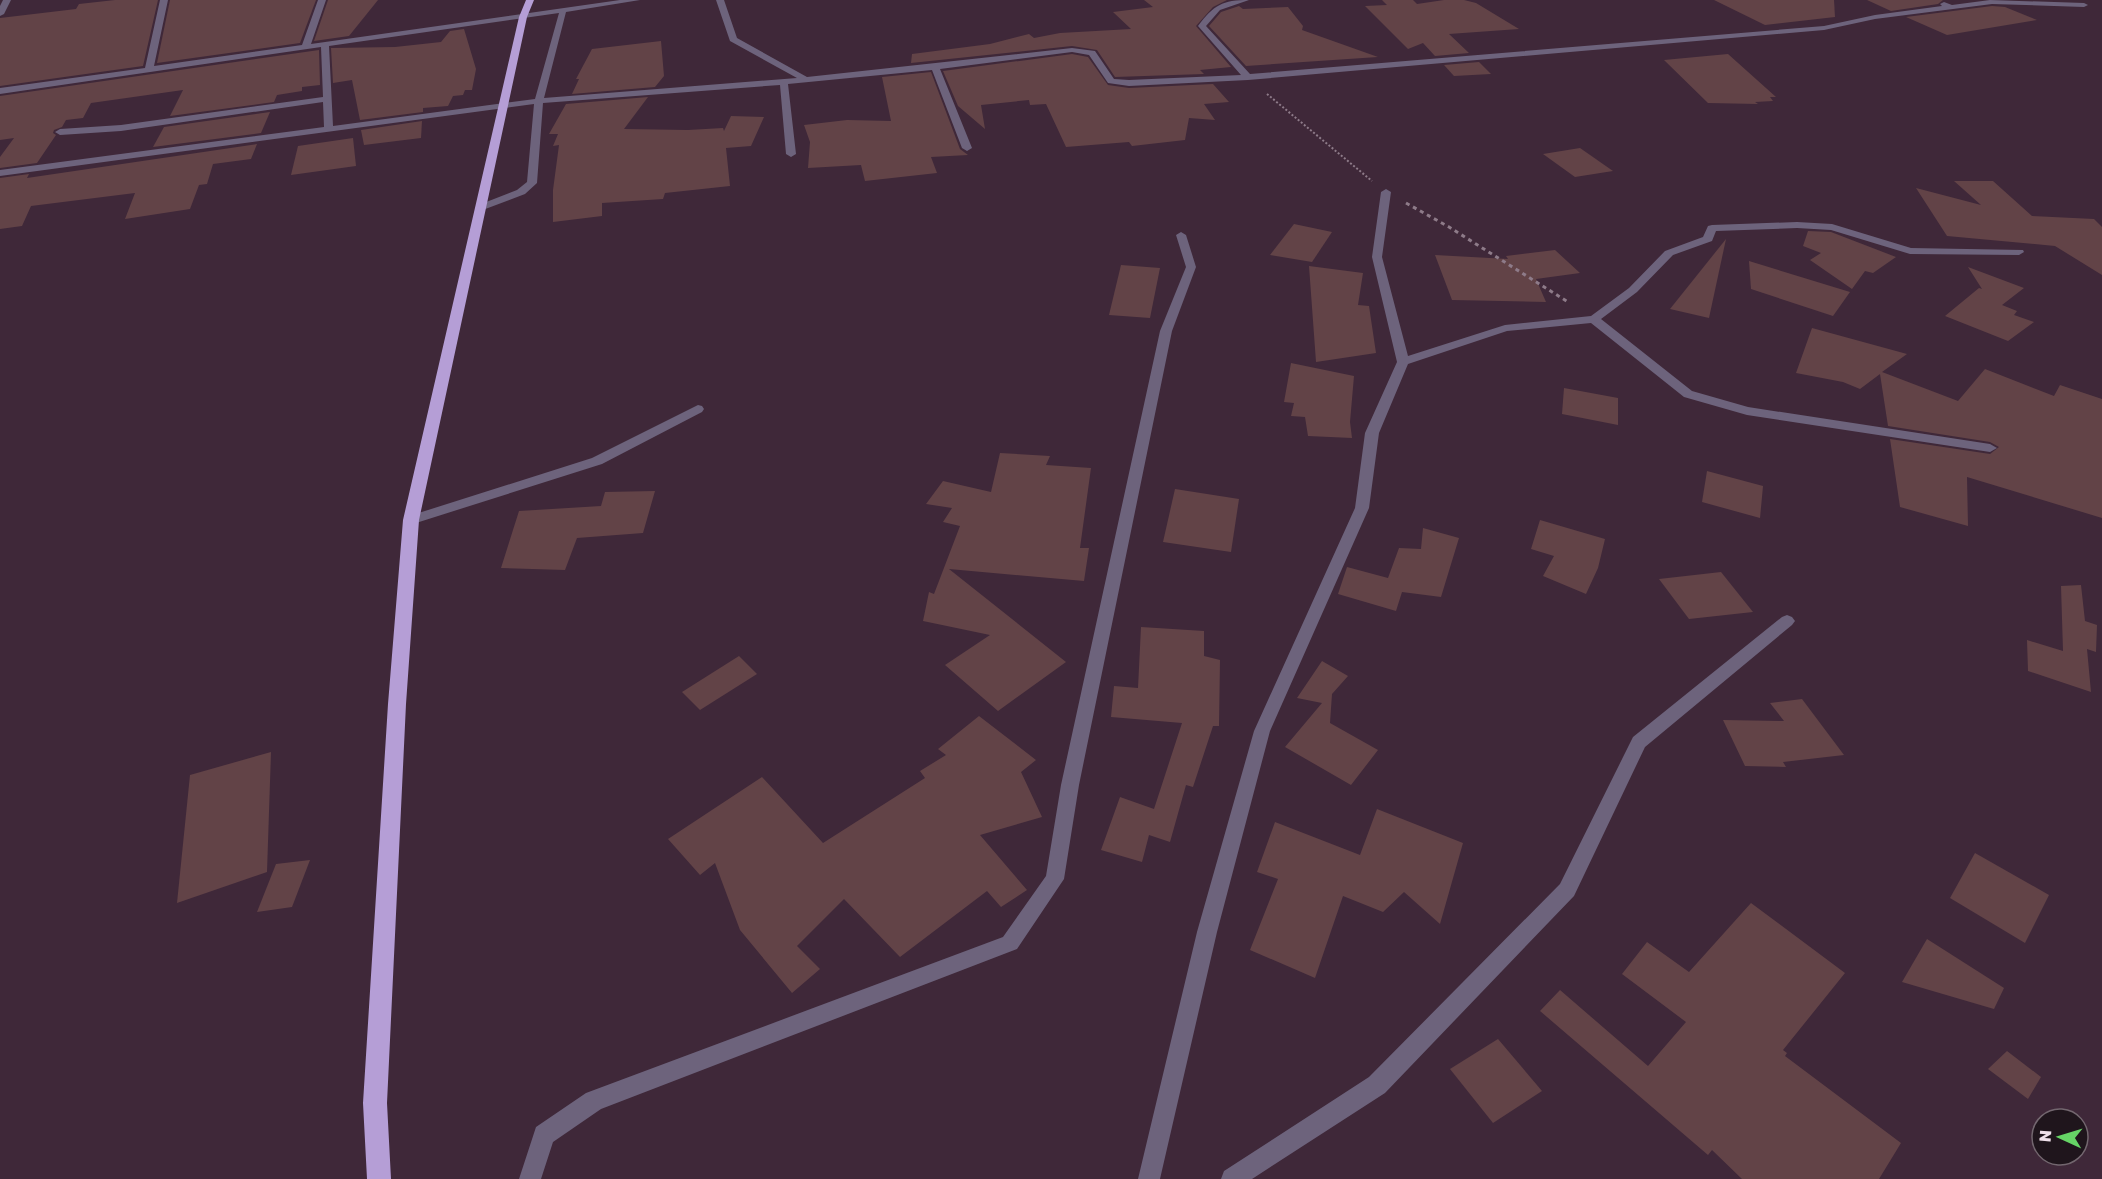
<svg xmlns="http://www.w3.org/2000/svg" width="2102" height="1179" font-family="'Golos Text',sans-serif">
  <rect width="100%" height="100%" fill="#3f2839"/>
  <!-- building -->
  <g fill="#624347">
    <path d="M115,0h43l-15,66 -143,20v-68l76,-9 3,-5z"/>
    <path d="M170,0h146l-16,43 -143,20z"/>
    <path d="M328,0h50l-29,36 -35,5z"/>
    <path d="M1144,0h83l-14,7 -17,19 35,41 -31,3 4,4 -89,3 -18,-27 -25,-4 -161,17 1,-9 78,-10 39,-10 5,4 26,-5 71,-4 -18,-17 40,-5z"/>
    <path d="M1382,0h31l4,4 27,-4h20l12,3 43,26 -70,5 20,19 -34,3 -12,-13 -15,6 -43,-43 22,-1z"/>
    <path d="M1714,0h120l1,17 -70,8z"/>
    <path d="M1867,0h76l-5,4 -47,7z"/>
    <path d="M1239,6l4,3 45,-2 15,19 -1,4 76,27 -132,9 -37,-40 12,-14z"/>
    <path d="M1992,6l13,1 32,13 -90,15 -41,-18z"/>
    <path d="M464,29l12,40 -4,21h-7l-2,5 -10,1 -5,10 -25,2v4l-63,8 -8,-40 -19,3 -2,-35 64,-1 46,-5 9,-11z"/>
    <path d="M661,41l3,35 -9,11 -83,7 7,-15h-3l16,-30z"/>
    <path d="M319,50l1,35 -18,2v4l-25,4 -3,7 -104,14 13,-26 -92,13 -8,15 -17,2 -4,7 -8,3 -1,3 3,2 -19,28 -37,5v-11l14,-19 -14,2v-44z"/>
    <path d="M1072,54l16,3 20,28 21,3 84,-4 16,18 -25,2 11,16 -26,-2 -4,22 -53,6 -3,-4 -63,5 -20,-43 -16,1 -1,-5 -48,5 4,24 -27,-23 -15,-35z"/>
    <path d="M1728,54l48,43h-6l3,4 -18,1 3,2 -50,-1 -44,-43z"/>
    <path d="M1479,62l12,12 -37,2 -10,-11z"/>
    <path d="M931,72l29,77 8,6 -37,2 6,16 -72,8 -4,-16 -53,3 2,-26 -6,-17 43,-5 44,1 -9,-44z"/>
    <path d="M648,97l-24,32 64,1 35,-2 1,3 7,-15 33,1 -13,29 -25,2 4,38 -65,7 -2,6 -61,4v13l-49,6v-32l6,-45 -6,1 5,-12h-9l17,-30z"/>
    <path d="M270,112l-9,21 -108,14 11,-20z"/>
    <path d="M422,121l-1,17 -57,7 -3,-15z"/>
    <path d="M353,138l3,28 -65,9 7,-29z"/>
    <path d="M257,144l-6,15 -38,5 -6,20 -8,1 -9,24 -65,10 10,-26 -104,13 -9,20 -22,3v-51l29,-4 -2,4z"/>
    <path d="M1580,148l33,23 -38,6 -32,-23z"/>
    <path d="M1954,181h39l39,35 62,3 8,8v48l-47,-29 -108,-10 -31,-48 65,17z"/>
    <path d="M1294,224l38,8 -20,30 -42,-7z"/>
    <path d="M1808,231l23,1 65,25 -23,16 -8,-2 -13,18 -42,-29 11,-7 -18,-7z"/>
    <path d="M1726,239l-17,79 -39,-9z"/>
    <path d="M1555,250l25,23 -44,6 10,23 -94,-2 -17,-45 73,4 -2,-3z"/>
    <path d="M1749,261l101,31 -17,24 -82,-27z"/>
    <path d="M1121,265l39,3 -10,50 -41,-3z"/>
    <path d="M1309,266l54,7 -5,32 11,1 7,47 -60,9z"/>
    <path d="M1968,267l56,21 -22,17 15,6 -3,4 20,7 -26,19 -63,-25 34,-28 3,1z"/>
    <path d="M1812,328l95,26 -25,18 76,29 27,-32 69,27 6,-11 42,14v119l-135,-41 1,49 -68,-19 -10,-68 100,15 9,-7 -9,-5 -102,-16 -8,-52 -20,15 -17,-7 -47,-9z"/>
    <path d="M1291,363l63,13 -4,46 2,16 -44,-2 -3,-19 -14,-1 3,-13 -10,-1z"/>
    <path d="M1564,388l54,10v27l-56,-11z"/>
    <path d="M1000,453l50,3 -4,9 45,3 -11,80h9l-5,33 -135,-12 117,93 -68,49 -53,-46 45,-30 -67,-14 6,-29 5,2 26,-68 -17,-4 9,-14 -26,-4 17,-23 48,11z"/>
    <path d="M1707,471l56,15 -3,32 -58,-16z"/>
    <path d="M1175,489l64,10 -8,53 -68,-10z"/>
    <path d="M655,491l-12,42 -66,5 -12,32 -64,-2 18,-57 82,-5 4,-14z"/>
    <path d="M1540,520l65,19 -7,29 -12,26 -43,-18 11,-20 -23,-7z"/>
    <path d="M1423,528l36,10 -18,59 -39,-5 -6,19 -58,-17 9,-27 41,11 11,-30 22,1z"/>
    <path d="M1721,572l32,40 -64,7 -30,-40z"/>
    <path d="M2081,585l4,36 12,4 -1,27 -9,-3 4,43 -63,-21 -1,-31 36,11 -2,-65z"/>
    <path d="M1141,627l63,4v25l16,4 -1,66h-6l-20,61 -7,-2 -16,57 -21,-7 -7,27 -41,-12 19,-53 34,12 28,-86 -71,-6 3,-31 24,2z"/>
    <path d="M739,656l18,18 -57,36 -18,-18z"/>
    <path d="M1322,661l26,15 -16,18 -2,29 48,27 -27,35 -66,-38 37,-44 -25,-5z"/>
    <path d="M1802,699l42,56 -61,7 3,5 -41,-1 -22,-46 61,1 -14,-18z"/>
    <path d="M979,716l57,44 -15,12 21,45 -62,18 47,55 -26,17 -14,-16 -87,66 -56,-58 -47,47 23,23 -28,24 -52,-63 -25,-67 -15,12 -32,-36 94,-62 61,66 102,-65 -5,-7 26,-16 -8,-6z"/>
    <path d="M271,752l-4,120 -90,31 13,-128z"/>
    <path d="M1377,809l86,34 -23,81 -36,-32 -21,20 -40,-16 -28,82 -65,-28 28,-71 -21,-7 18,-50 85,33z"/>
    <path d="M1975,853l74,42 -24,48 -75,-45z"/>
    <path d="M310,860l-18,47 -35,5 19,-48z"/>
    <path d="M1751,903l94,70 -62,77 4,3 -2,3 116,87 -22,36h-137l-30,-29 -4,5 -168,-144 20,-21 88,76 38,-44 -64,-48 25,-32 42,30z"/>
    <path d="M1927,939l77,49 -10,21 -92,-27z"/>
    <path d="M1498,1039l44,52 -49,32 -43,-54z"/>
    <path d="M2007,1051l34,26 -13,22 -40,-30z"/>
  </g>
  <g fill="none" stroke-linecap="round" stroke-linejoin="round">
    <!-- path-far1 -->
    <path stroke="#8e7b89" stroke-width="2" stroke-dasharray="2 2" stroke-linecap="butt" d="M1267,94l105,87"/>
    <!-- path -->
    <path stroke="#8e7b89" stroke-width="3" stroke-dasharray="4 4" stroke-linecap="butt" d="M1406,203l43,24 119,75"/>
    <!-- service -->
    <path fill="#6d637c" fill-rule="evenodd" d="M698,405l4,1 2,3 -2,3 -100,52 -186,59 -5,2 -7,-5 2,-3 186,-59z"/>
    <!-- minor -->
    <g fill="#6d637c" fill-rule="evenodd">
      <path d="M3,0h8l-7,14 -4,2v-10z"/>
      <path d="M160,0h8l-14,66 148,-21 16,-45h8l-15,44 309,-44h20l-74,12 -22,86 253,-20 -67,-37 -14,-41h8l13,38 70,39 265,-29 23,3 19,28 15,1 112,-5 -43,-49c16,-21 24,-26 51,-26l-29,10 -14,16 44,48 574,-48 51,-11 67,-9 -2,-2 4,-2 8,3 38,-5 94,3 4,2 -4,2 -92,-3 -117,15 -51,11 -576,50 -119,6 -21,-3 -19,-28 -17,-3 -132,17 32,79 -5,3 -5,-3 -30,-78 -144,14 8,70 -5,3 -5,-3 -6,-69 -237,18 -6,80 -12,11 -45,17 -4,-1v-4l41,-16 10,-8 7,-78 -534,72v-6l324,-43 -1,-25 -202,29 -61,4 -5,-3 5,-3 61,-4 202,-28 -2,-50 -321,47v-6l145,-20zM559,13l-24,86 -202,27 -4,-80z"/>
      <path d="M1386,189l5,3 -9,65 26,99 97,-31 86,-9 38,-28 36,-37 38,-14 5,-11 4,-1 85,-3 35,2 79,24 112,2 1,2 -5,3 -109,-1 -79,-24 -34,-2 -81,3 -4,10 -39,14 -36,37 -36,27 91,72 56,16 242,37 7,4 -7,4 -243,-37 -63,-18 -93,-74 -84,8 -99,33 -29,69 -10,75 -99,223 -53,201 -57,247h-22l59,-247 57,-201 101,-223 10,-75 32,-71 -25,-105 9,-65z"/>
      <path d="M1181,232l5,3 10,32 -24,64 -93,454 -15,94 -47,70 -416,160 -48,33 -12,37h-22l17,-52 50,-34 417,-156 43,-61 15,-91 99,-454 26,-64 -10,-32z"/>
      <path d="M1787,615l5,2 3,4 -3,4 -147,122 -71,149 -189,197 -133,86h-31l3,-8 145,-94 191,-193 73,-147 149,-120z"/>
    </g>
    <!-- trunk -->
    <path fill="#b59ed6" fill-rule="evenodd" d="M526,0h8l-7,17 -108,503 -13,184 -19,399 4,76h-24l-4,-76 25,-399 15,-184 116,-503z"/>
  </g>
  <!-- north arrow -->
  <g transform="translate(2060 1137) rotate(274)"><circle r="28" fill="#1f151c" stroke="#73676f" stroke-width="1.5"/>
  <path d="M0-4.5L10 22L0 15L-10 22Z" fill="#66d466"/>
  <text y="-9" font-size="16" font-weight="bold" text-anchor="middle" fill="#f0e1eb">N</text>
  </g>
</svg>
